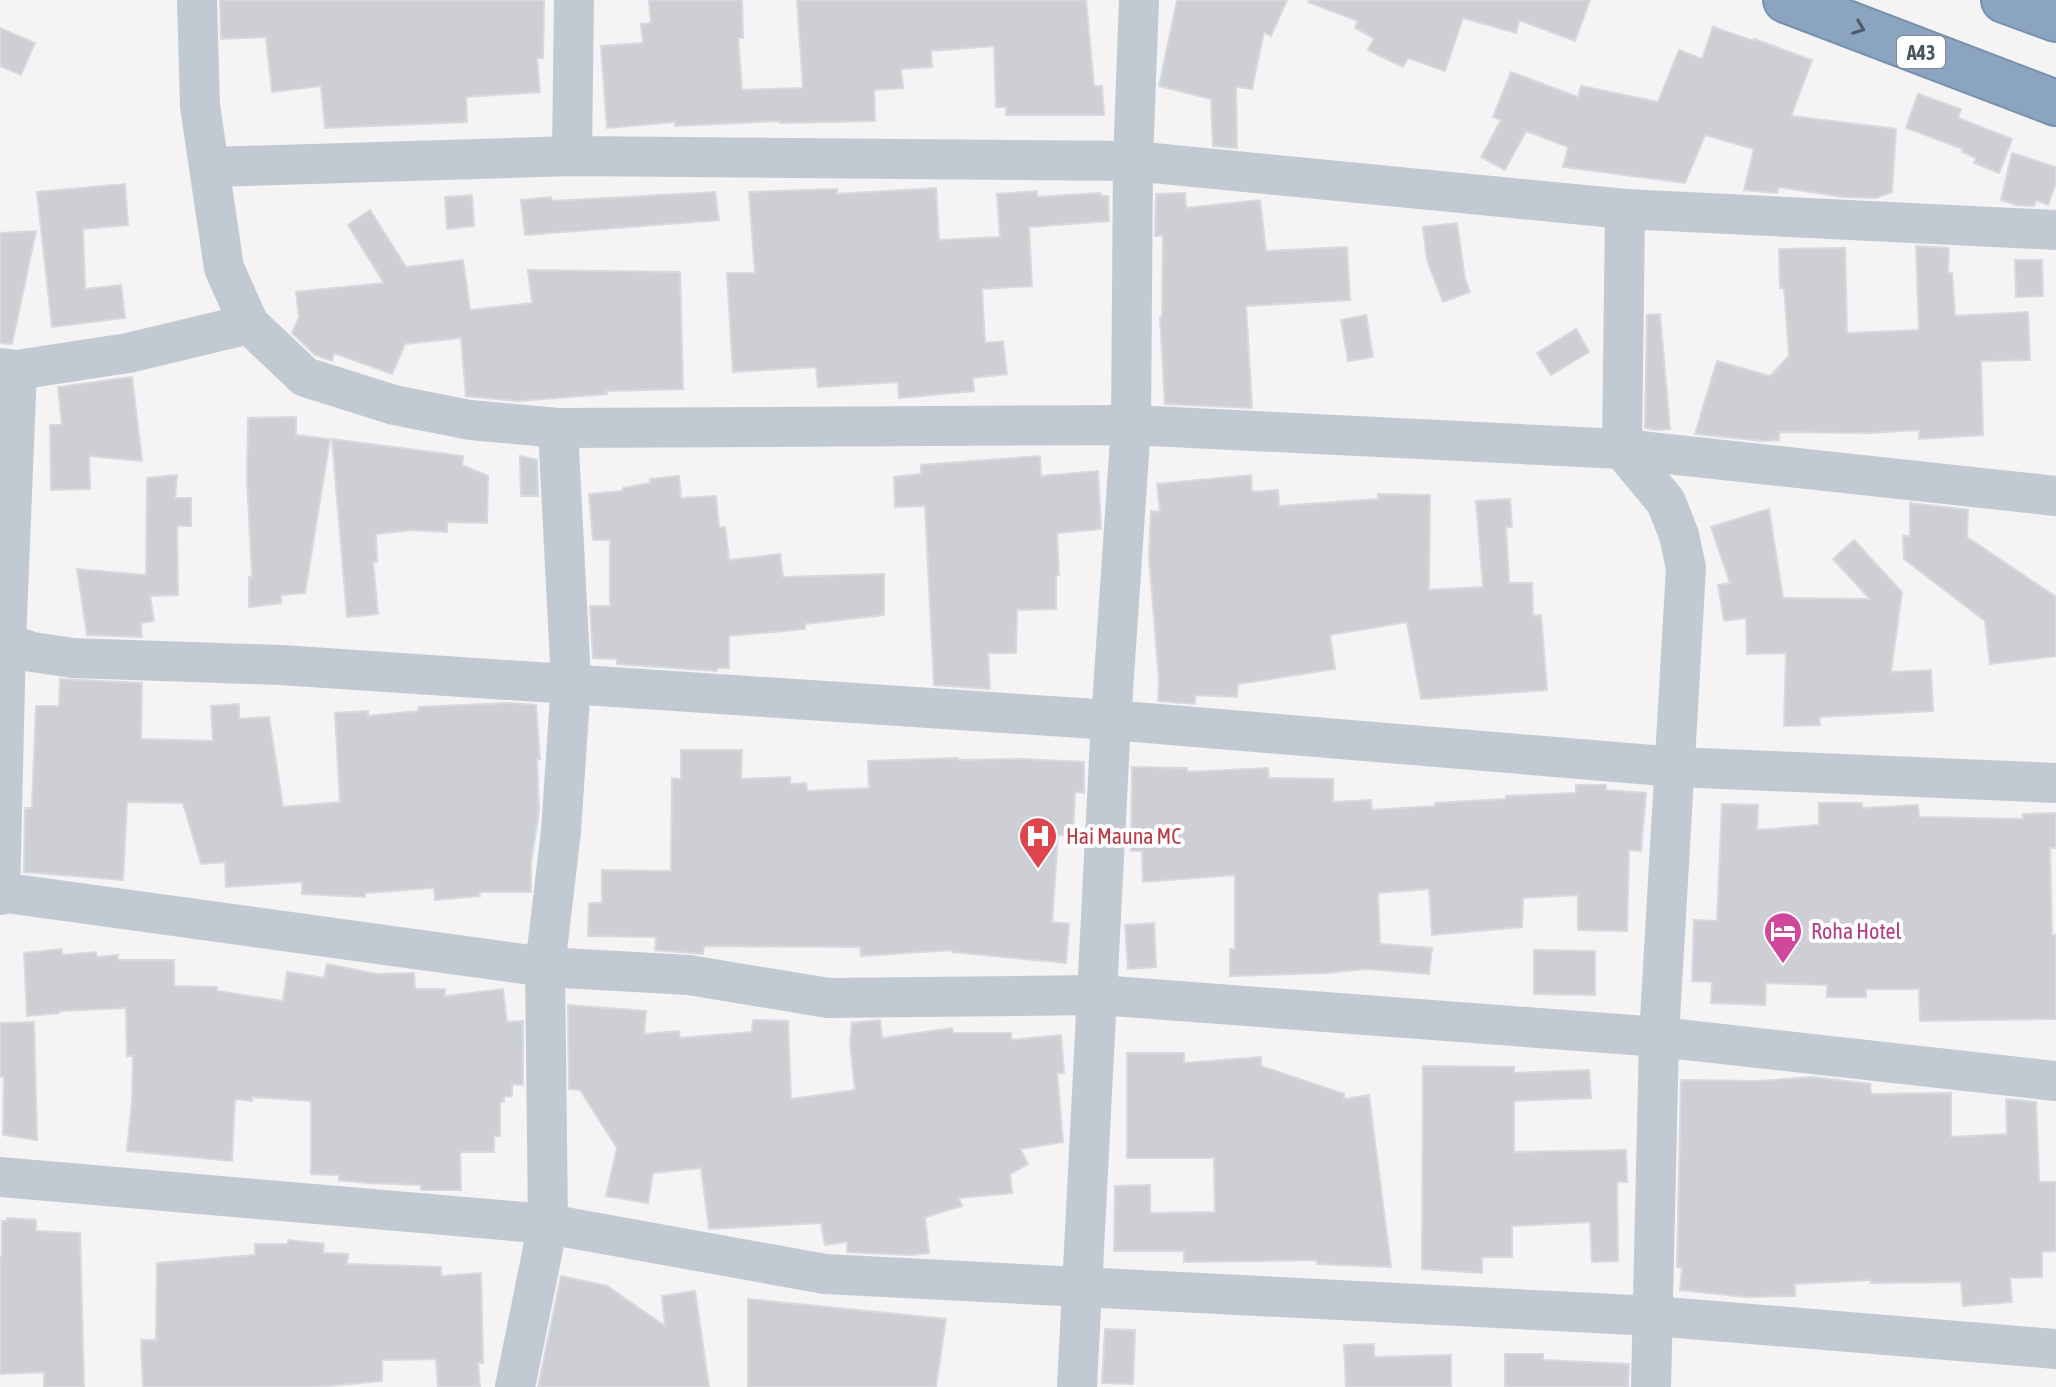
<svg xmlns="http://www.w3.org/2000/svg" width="2056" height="1387" font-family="'Asap Condensed',sans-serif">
  <rect width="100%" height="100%" fill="#f5f3f3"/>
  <!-- building -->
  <g fill="#cdcfd5" stroke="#d7d9de" stroke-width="2">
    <path d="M220,0h324l-1,58h-6l3,34 -74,5 1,25 -142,6 -4,-42 -49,6 -6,-55 -45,2z"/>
    <path d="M649,0h93l1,38h-5l4,52 61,-2 -6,-88h289l8,86h8l2,29h-98v-8h-10l-2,-61 -63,5 1,16 -31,2 2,19 -29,2 1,31 -95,2v-2l-105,5v-4l-68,6 -6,-82 42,-3 -2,-19 10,-1z"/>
    <path d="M1177,0h110l-16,36 -7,-4 -12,57 -16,-2 1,61 -24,-2 -2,-47 -52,-13z"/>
    <path d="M1309,0h281l-15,41 -56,-21 -3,13 -53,-15 -18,53 -37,-13 -5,9 -35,-17 6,-12 -19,-10 3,-7 -50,-19z"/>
    <path d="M1713,27l41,14v-2l58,21 -21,56 105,13 -4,63 -16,6 -33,-1 -65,-10 -1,6 -33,-3 10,-41 -49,-14 -20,48 -122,-16 5,-20 -42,-16 -21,39 -24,-13 20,-37 -8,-3 18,-45 67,25 3,-11 77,16 21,-52 23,9z"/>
    <path d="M0,28l35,15 -14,32 -21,-9z"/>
    <path d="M1918,94l43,15 -3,9 54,21 -13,34 -25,-10 2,-5 -14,-6 1,-3 -57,-21z"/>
    <path d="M2012,153l44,14v15l-8,23 -12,-5 -2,6 -18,-1 -15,-5z"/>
    <path d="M125,184l3,41 -45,4 2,60 36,-4 4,33 -73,9 -15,-135z"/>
    <path d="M936,188l3,52 61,-3 -3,-43 40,-3v6l63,-4 1,3h7l1,25 -80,6 3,59 -50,3 3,54 18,-2 4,33 -34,4 1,13 -75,7 -1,-16 -80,5 -2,-20 -83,5 -6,-99h28l-6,-81 88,-3v5z"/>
    <path d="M715,192l4,28 -194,15 -4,-35 30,-3 1,4z"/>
    <path d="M1185,193l1,15 74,-8 6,51 81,-4 3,53 -104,6 6,102 -87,-4 -5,-87h2l1,-82 -8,1 1,-42z"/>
    <path d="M472,195l2,31 -27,3 -2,-32z"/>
    <path d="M370,210l36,57 57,-7 7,50 62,-7 -4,-33 152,2 3,117 -77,2 1,3 -88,7 -53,-5 -5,-58 -56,6 -13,30 -58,-21 -2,8 -17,-6 -23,-22 7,-16 -3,-25 88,-9 -36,-58z"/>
    <path d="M1457,223l8,56 5,13 -27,10 -16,-42 -4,-33z"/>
    <path d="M36,231l-24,113 -12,-1v-110z"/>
    <path d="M1916,246l33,2 -1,25h4l3,43 73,-4 2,48 -49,1 2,74 -64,4v-9l-49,3 -91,-1v8l-16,1 -68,-7 22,-73 53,15 19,-20 -5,-68h-4l-1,-39 66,-1 2,85 72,-3z"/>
    <path d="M2015,260h27l1,36 -27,1z"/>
    <path d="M1660,314l10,115 -14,1 -11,-2 2,-113z"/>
    <path d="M1366,315l7,42 -25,4 -7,-41z"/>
    <path d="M1576,329l13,23 -38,23 -14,-22z"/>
    <path d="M132,377l10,84 -53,-5 1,33 -39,1 -1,-65h12l-4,-38z"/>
    <path d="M296,417v18l34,4 -25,154 -24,2v8l-32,4v-30h3l-5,-99 1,-60z"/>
    <path d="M332,439l131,17 -1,9 26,11 -1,47 -40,-1v10l-35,-2 -36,4 1,28h-4l5,52 -31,3z"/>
    <path d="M520,456l17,4 1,36h-17z"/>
    <path d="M1040,456l1,20 57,-5 3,58 -44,4 2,42h-3v34l-39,1 -1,43h-28l2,36 -56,-4 -9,-179 -30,1 -1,-30 27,-3v-9z"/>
    <path d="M177,475l-2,23h16v28h-14l1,69 -28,1 4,25 -13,2 1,14 -55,-2 -10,-66 69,6 1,-97z"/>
    <path d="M1251,475l1,17 26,-2 1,16 99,-7v-5l52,1 -1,95 54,-3 -7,-86 34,-2 2,28h-6l3,56h23l1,33 8,-1 6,75 -126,9 -14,-77 -77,13 5,34 -97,15 -1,13 -42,-2v9l-37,-3 1,-20 -10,-125 2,-45 9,1 -3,-28z"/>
    <path d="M679,476l2,22 35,-2 3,31h6l4,33 51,-6 3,23 101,-3v41l-79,9v5l-76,7v32h-12v3l-100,-7v-5l-24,-1 -3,-52h20v-66h-17l-4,-46 34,-3v-3l27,-5v-4z"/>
    <path d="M1910,503l58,7 -1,27 89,60v59l-66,8 -5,-43 -81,-62 -1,-23h7z"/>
    <path d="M1769,509l14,89 87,1 -37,-40 21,-19 48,52 -11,80 40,-2 2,41 -114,6 1,8 -36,1 2,-73 -39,1 -1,-36 -22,3 -6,-36 12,-2 -19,-56z"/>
    <path d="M60,679l82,4 -1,56 72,2 -2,-35 28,-2v15l30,-2 14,90 57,-5 -5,-89 33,-2v5l50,-5 1,-4 90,-4 27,2 4,54h-3l2,52 -8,52v29h-52l1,4 -45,4 -1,-12 -69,5v4l-63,-3v-12l-76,5 -1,-25 -24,2 -18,-61 -56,-1 -4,78 -99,-8 1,-64h7l4,-102h23z"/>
    <path d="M681,750h61l-1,29 49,-2v7l16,-1 1,8 62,-3 -1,-27 90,-3v2l64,-1 62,3v31l-9,-1 -2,43h-15l-6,87 17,2 -3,39 -114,-11v-2l-91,6 -1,-9 -156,-1 -1,8 -48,-4 1,-13 -68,-1 1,-33h13v-33l69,1 1,-93 9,1z"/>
    <path d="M1132,767l55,1v4l81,-4 1,10 64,1v23l38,-2 1,10 63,-4v-3l71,-4v-3l70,-3v-8h30v5l40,3 -5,58 -12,-1 -2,81 -49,-1v-35l-55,3 -1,29 -90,8 -3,-46 -51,4 2,51 52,4 -3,26 -63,-5 -40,4 -96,3v-27h5v-74l-92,7 -1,-31h-11z"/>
    <path d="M1819,803h43v5l56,-3 1,12 104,2v-5l33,-1v35h-6l2,87h4v84l-136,2 -1,-32h-53v8h-39v-12l-61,-2 -1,22 -54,-2 1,-21 -20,-1 2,-61 23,1 5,-117 36,1 -1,25 62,-5z"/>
    <path d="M1154,923l2,44 -28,2 -3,-44z"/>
    <path d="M62,949v6l34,-3 1,5 21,-2v5h56v26l43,1v4l66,10 4,-29 37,6 3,-14 49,10 38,-1 1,16h30v7l58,-7 4,33 16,-1v64l-11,-1v12l-8,1v5h-4v34h-6v16h-34l1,38h-40v-5l-54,-2 -28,-3v-5l-28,-1v-73l-59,-4v4l-17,-2 -3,62 -105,-10 5,-51 1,-44h-6l-1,-48 -67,3v2l-32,3 -3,-63z"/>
    <path d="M1534,950l61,1v44l-61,-1z"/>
    <path d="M568,1005l78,6 -2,23 35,-3 1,7 72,-6 1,-12 35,1 3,78 64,-9 -5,-47 2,-20 28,-3 2,18 70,-10 1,5h58v7l50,-5 3,38h-7l6,69 -43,7 8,15 -18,10 2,19 -53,5 3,8 -37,11 4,36 -19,2 -63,-3v-10l-22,3 -4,-22 -112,6 -8,-61 -48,5 -5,30 -42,-7 11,-48 -37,-58 -11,-1z"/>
    <path d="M34,1022l3,118 -34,-5 1,-59 -4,1v-54z"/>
    <path d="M1127,1053h57v10l77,-6v9l83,28v5l25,-4 22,172 -74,-3v-4l-133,2v-11h-70l1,-65 35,-1v28l65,-1 -1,-54h-87z"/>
    <path d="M1423,1066l91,1v6l75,-3 2,28 -77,3v51l112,-2 1,32h-10l1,79 -26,1 -2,-40 -78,4v31h-30v16l-60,-4z"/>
    <path d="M1812,1077l58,7 1,10 80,-1v44l56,-3 -1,-35 30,3 3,80h17v69l-14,1v25l-32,1 2,24 -49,4 -2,-24 -90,1 1,-3 -77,4v12l-49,1 -66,-7 2,-22 -5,-1 4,-187 78,1z"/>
    <path d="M7,1218l29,2v11l44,2 4,154h-40v-15l-44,2v-117h2v-36h5z"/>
    <path d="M288,1240l36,4 -1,9 25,1 -1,10 94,3v9l40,-3 2,90h-5l2,24h-42l-2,-28 -54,1v21l-66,6h-173l-2,-47h15l1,-77 98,-8v-11h33z"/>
    <path d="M561,1276l46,10 58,40 -3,-30 33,-5 14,96h-171z"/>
    <path d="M748,1299l198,20 -10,68h-188z"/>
    <path d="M1105,1329l30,1 -2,54 -31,-1z"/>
    <path d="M1374,1344v13l77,-2v32h-105l-2,-42z"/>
    <path d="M1505,1354h38v6l86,4 -1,23h-123z"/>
  </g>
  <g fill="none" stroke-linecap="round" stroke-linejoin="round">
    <defs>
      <g id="highway">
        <path d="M1786,0l270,103"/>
        <path d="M2004,0l52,19"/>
      </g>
    </defs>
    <!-- highway casing -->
    <use href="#highway" stroke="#7690ad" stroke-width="48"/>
    <!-- minor -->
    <g stroke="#c1cad2" stroke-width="40">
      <path d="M197,0l3,106 24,162 25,56 56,53 89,28 76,15 88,8 573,-3 491,24 434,47"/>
      <path d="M572,156l2,-156"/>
      <path d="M211,167l361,-11 561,5 492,48 431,21"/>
      <path d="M1625,209l-3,240 44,53 13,33 7,33 -27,469 -8,350"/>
      <path d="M0,368l17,2 111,-17 121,-29"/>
      <path d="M0,641l32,11 41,6 208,7 830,55 565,47 380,16"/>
      <path d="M0,892l545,75 144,8 139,23 271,-3 560,42 397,44"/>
      <path d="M0,895l6,-253 11,-272"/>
      <path d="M0,1177l548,47 277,50 829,42 402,33"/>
      <path d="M515,1387l33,-163 -3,-257 16,-136 10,-148 -13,-255"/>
      <path d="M1077,1387l34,-667 20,-295 2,-264 6,-161"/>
    </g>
    <!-- highway -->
    <use href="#highway" stroke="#8ba5c1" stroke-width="44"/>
  </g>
  <!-- one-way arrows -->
  <defs><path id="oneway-chevron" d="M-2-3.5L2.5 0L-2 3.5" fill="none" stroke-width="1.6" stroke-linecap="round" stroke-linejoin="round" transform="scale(2)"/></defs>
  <use stroke="#505e6b" href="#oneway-chevron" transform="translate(1859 28) rotate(21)"/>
  <!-- icons -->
  <defs>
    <symbol id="hospital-pin" viewBox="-11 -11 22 30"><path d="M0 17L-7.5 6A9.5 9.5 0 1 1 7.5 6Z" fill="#e0444e" stroke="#fff"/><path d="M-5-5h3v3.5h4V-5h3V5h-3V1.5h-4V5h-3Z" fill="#fff"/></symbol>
    <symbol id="hotel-pin" viewBox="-11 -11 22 30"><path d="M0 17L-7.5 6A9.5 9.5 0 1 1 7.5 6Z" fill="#d1479c" stroke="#fff"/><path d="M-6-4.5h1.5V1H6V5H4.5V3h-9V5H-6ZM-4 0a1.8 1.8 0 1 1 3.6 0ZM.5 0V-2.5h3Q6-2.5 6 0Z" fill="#fff"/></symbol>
  </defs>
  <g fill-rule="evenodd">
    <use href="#hospital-pin" x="1016" y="814" width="44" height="60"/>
    <use href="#hotel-pin" x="1761" y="909" width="44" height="60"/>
  </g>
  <g text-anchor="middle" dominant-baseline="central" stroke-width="8" stroke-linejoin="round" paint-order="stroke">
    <!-- shield labels -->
    <rect fill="#fff" stroke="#808990" stroke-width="2" x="1897" y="36" width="48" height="32" rx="6"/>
    <g font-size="20" font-weight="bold" fill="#4a5661">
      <text x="1921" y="52">A43</text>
    </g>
    <!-- health labels -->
    <g font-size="22" fill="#be3a42" stroke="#fff" text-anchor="start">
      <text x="1066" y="836">Hai Mauna MC</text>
    </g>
    <!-- hotel labels -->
    <g font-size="22" fill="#b23c85" stroke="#fff" text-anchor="start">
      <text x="1811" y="931">Roha Hotel</text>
    </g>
  </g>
</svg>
